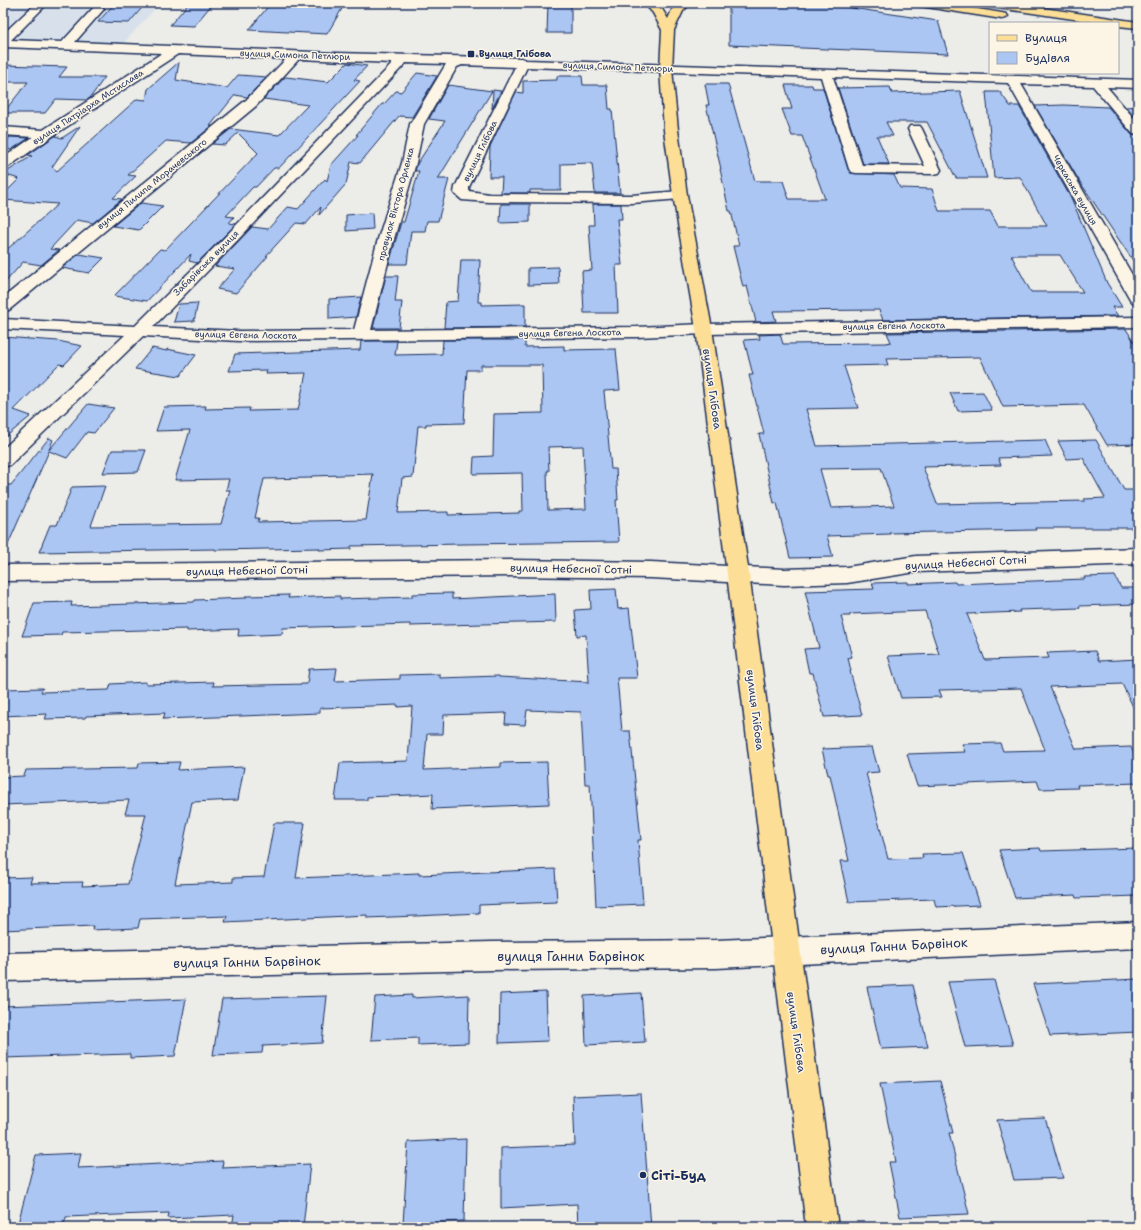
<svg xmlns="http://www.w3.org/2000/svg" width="1141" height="1230" font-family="'Shantell Sans',sans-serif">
  <rect width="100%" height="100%" fill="#ecece8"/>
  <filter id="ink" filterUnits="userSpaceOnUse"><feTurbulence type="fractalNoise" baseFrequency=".025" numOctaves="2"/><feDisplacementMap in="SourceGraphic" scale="8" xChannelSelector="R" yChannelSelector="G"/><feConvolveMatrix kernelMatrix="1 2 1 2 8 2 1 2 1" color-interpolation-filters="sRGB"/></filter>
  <g filter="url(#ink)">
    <!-- built -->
    <path fill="#d8e1eb" d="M3,3h157l-38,42 -119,-5z"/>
    <!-- building -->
    <g fill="#abc6f3" stroke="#1b2f5e" fill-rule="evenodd">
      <path d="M115,3h31l-17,20 -31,-1z"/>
      <path d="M189,3h24l-19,23 -24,-1z"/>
      <path d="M548,3h23v30h-24z"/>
      <path d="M748,3h71l119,18 10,33 -219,-9v-37z"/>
      <path d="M270,4l73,3 -16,27 -78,-4z"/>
      <path d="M179,62l-3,18 51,8 11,-13 29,2 -20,20 -12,-2 -25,31h2l-21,17 -25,-2 -38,34 8,1 -23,22 9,1 -29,24 -16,-3 -27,29 9,1 -18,15 -18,-3 -20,23v-32l55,-49 -55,-4v-5l16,-16 -16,-5 29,-18 -4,-1 27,-19 7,2 18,-12 -28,41 5,4 80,-72 9,1 2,-11z"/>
      <path d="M347,63l20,3 -13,14 6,1 -81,87h-5l-18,19h-3l-27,29 8,1 -5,6 7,1 -39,39 -8,-2 2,-7 -44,47 -33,-5 46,-47 5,1 93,-97 -20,-20 -13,12 -13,-1 19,-15 48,6 29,-30 -44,-6 20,-21 2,-1 42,5z"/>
      <path d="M3,65l64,2 -8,10h46l-15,21 -3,2 -31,-1 -11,14h-42l25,-31h-25z"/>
      <path d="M417,73l20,3 -25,41 -13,-1 -39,47 -9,-1 -5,22 -27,31 2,-8 -15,17 -10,-1 -30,33h2l-32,37 -19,-4 18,-20 -20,-3 37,-39 16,2 20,-22 10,2 27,-30 2,2 4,-16 27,-30h-2l26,-31h2l12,-13 5,1z"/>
      <path d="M557,76h25l1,9h24l2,24h3l8,84h-25l-3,-30 -31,1v26h-31v3h-29l1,-16h-13l1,-31 26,-54 7,1v-12l34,-1z"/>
      <path d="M705,84h23l27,97h28l6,18h36l-23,-63h-10l-10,-27h10l-7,-24h27l1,3h10l25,81 3,4 43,2 6,13 32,1 7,22h51l8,15h49l-27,-49 -26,1 -8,-86h14l10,14h9l53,94 35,83 15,24h-10l6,9 -235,4 -4,-10 -106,1 3,10 -20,1 -9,-36 -4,1 -10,-41h6l-8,-35h-2l-9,-42h1l-15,-64h3zM1011,255h49l23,37h-52z"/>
      <path d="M448,85l44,6 -54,88h11l-11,42h-11l-2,10h-14l-4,33h-18l12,-42h3l15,-51h-4l2,-7 28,-43 -16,-2z"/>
      <path d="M890,87l2,6 68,-2 27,87h-31l-29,-56h-41l7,14h-16l12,28h-26l-25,-76z"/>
      <path d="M493,90l8,1 -9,18z"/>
      <path d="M1064,105l44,2 24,28 6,1v132l-58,-86 -45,-76z"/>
      <path d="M1138,106v15l-12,-14z"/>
      <path d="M10,137l19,1 -18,12 -8,-2v-2z"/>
      <path d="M141,203l22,3 -24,24 -26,-4z"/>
      <path d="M501,204h29v18l-30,1z"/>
      <path d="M593,204h28l1,15h-5l5,46h-6l2,48h-34l-2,-42 10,-1 -3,-45h5z"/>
      <path d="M372,213l1,16 -27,2v-16z"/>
      <path d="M79,254l25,4 -15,15 -27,-5z"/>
      <path d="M461,260h19l-2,42h4v3l43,-1v23l-81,1 2,-26 12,-1z"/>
      <path d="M558,267l1,17 -31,1v-17z"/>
      <path d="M386,276h12l-3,26h7l-3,26h-26z"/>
      <path d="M361,297l-5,20 -27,2v-20z"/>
      <path d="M198,303l-4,18 -20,1 5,-18z"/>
      <path d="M1126,329l12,19v96l-31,1 -23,-40 -81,2 -23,-50 -94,2 2,6 -44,1 14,42 -52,1 11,37 228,-6 7,16 -54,2 3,7 -78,2 14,37 148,-3 -1,-2 21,-1 -22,-40 -16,1 -9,-18 38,-1 28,50h14v38h-103l1,2 -147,3 1,1 -63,2 6,21 -43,1 -13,-55h-3l-8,-37 -7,-32h5l-15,-59h4l-9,-35 16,-1 -1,-4 21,-1 3,10 103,-1 5,-1 -4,-9zM881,468l13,38 -63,2 -11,-39z"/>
      <path d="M3,337l55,4 24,5 -18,19 -5,-1 -45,46 17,6 -28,23z"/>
      <path d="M443,340h82v7l39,-1v4l52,-1 4,41 -16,1 7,78h5l2,31h-2l3,42 -156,2 -112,2v3l-32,1v-2l-104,2v-1l-176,3 11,-27h7l15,-38 33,-1 -14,40 130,-2 9,-34h-4l3,-11 -54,1 15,-50 -34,1 8,-24 42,-1 -1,3 45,-1 -1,3 49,-1 8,-37 -40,1 1,-4 -38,1 6,-17 125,-4 1,-9h36l-2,14 47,-1zM481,365h61l1,48 -49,1 -1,42 -19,1 -1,17 49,-1 1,38h-4v2l-71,2v-3l-50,1 4,-35 11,-1 5,-51h8v-2l38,-1 3,-53h14zM583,446l3,63 -38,1 -1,-39h2l-1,-24zM373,474l-7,46 -108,2 1,-4h-4l9,-39 47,-1 1,-2z"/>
      <path d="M152,348l15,3v-2l29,6 -16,21 -45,-7z"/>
      <path d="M983,392l9,18 -34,1 -8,-18z"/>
      <path d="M88,404l26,4 -20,25 -7,-1 -20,26 -18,-7 -46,105v-71h8l38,-47 4,2 -4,10z"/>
      <path d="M112,450h34l-8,22 -35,1z"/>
      <path d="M1115,576l6,12h17v16l-59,2 1,2 -61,2 1,2 -53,2 18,46 64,-2 -2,-5 48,-2 4,10 39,-2v58l-16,-33 -72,3 26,62 55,-2 7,16v20l-61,2 1,3 -38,1 -3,-8 -120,5 -10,-32 58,-2 -3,-8 38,-1 3,8 42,-1 -24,-62 -82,2 3,7 -41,1 -13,-42 51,-2 -14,-43 -75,3v2h-9l11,41 -4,1 3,13h-1l12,44 -38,2 -11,-44h-4l-5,-24 15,-1 -14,-57 69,-2 -2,-6 36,-1v2l47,-2 1,2 129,-5 -1,-2z"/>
      <path d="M616,589l2,20 11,-1 8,70h-20l5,53h8l11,109h-3l5,64 -47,2 -6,-122h-5l-4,-72 -54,-2 -2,15 -20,-1 1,-11 -62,2 -1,19h-16l-3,36 77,-3v-4l46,-1 2,42 -117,5 1,-15 -66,3v3h-32l5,-37 68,-2 4,-55 -14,1v-2l-78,3v5l-157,6 2,-6 -79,3 -1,2 -40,1 2,-5 -44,2v-27l40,-1 -2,4 68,-2 2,-6 35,-2v2l68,-2 -1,4 94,-2 2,-15 28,-1 -2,13 65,-2v-4l40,-1v4l59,-2v1l90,5 -3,-47 -9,1 -2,-26 16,-1 -1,-19z"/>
      <path d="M452,593v6l103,-5 1,28 -146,4v-2l-127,4 -1,6 -44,2 1,-7 -52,2v-2l-125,3 -1,3 -39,1 12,-33 38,-1 -1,4 123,-4 1,-2 51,-2v-2l43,-1 -1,3 52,-2v3l72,-2v-3z"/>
      <path d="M872,747l7,25 -13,1 22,86 35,-1 -1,-4 41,-1 17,52 -44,2 -2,-8 -85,3 -9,-41h9l-19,-86h-2l-6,-26z"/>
      <path d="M180,762l-2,8 66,-3 -6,33 -46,2 -17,82 58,-2v-4l31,-1 10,-54h31l-9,55 123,-5v2l136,-6 2,33 -78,3v8l-63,3 -49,2v-3l-142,7 2,-6 -87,3 -2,9 -46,2 1,-4 -90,4v-52l29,-1 -2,6 53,-1 -1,4 46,-2 18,-70h-21l4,-14 -126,5v-28l21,-1 2,-6 112,-2 1,-5z"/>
      <path d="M1040,848l1,3 97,-3v48l-62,2 -1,-3 -60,3 -16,-48z"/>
      <path d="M1138,979v53l-88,4 -17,-52z"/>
      <path d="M994,980l19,65 -48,2 -17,-65z"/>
      <path d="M913,985l15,62 -47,2 -14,-62z"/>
      <path d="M546,992l2,49 -49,2 1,-49z"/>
      <path d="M641,993l4,49 -59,3 -2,-49z"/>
      <path d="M412,995v3l57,-3 -1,48 -50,2v-7l-47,2 4,-43z"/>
      <path d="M327,996l-5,47 -59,3 -1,7 -49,2 9,-56z"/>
      <path d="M186,999l-11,57 -45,2v-4l-127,4v-52z"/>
      <path d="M940,1081l13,52h-4l20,81 -69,3 -11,-55h7l-16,-78z"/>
      <path d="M641,1093l10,134h-73l-1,-23 -76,4v-60l74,-3 -2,-49z"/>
      <path d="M1045,1118l18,60 -49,2 -17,-60z"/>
      <path d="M466,1139l-2,82 -61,3 5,-82z"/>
      <path d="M81,1153l-3,15 145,-7 -1,7 88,-4 -7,63h-71l2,-12 -66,3 1,-5 -103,4 -2,8 -47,2 19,-72z"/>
    </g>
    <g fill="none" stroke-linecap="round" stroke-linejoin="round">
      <defs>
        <g id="minor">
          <path d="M36,3h12l-37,37 51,2 32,-35h8l2,2 -29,33 261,11 185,5 5,2 612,20v8l-31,-1 31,36v12l-5,-1 -40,-48 -72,-2 117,201v19l-6,-2 -2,-3 -122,-216 -175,-6 29,88 63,1 -17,-37 2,-3h10l2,3 19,41 -2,3 -5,1 -78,-1 -5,-1 -2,-3 -28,-92 -294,-10 -58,120v4l20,3 143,1 48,-4 5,1 2,3 -2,3 -5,1 -48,4 -143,-1 -27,-2 -8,-7 1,-6 60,-120 -53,-2 -5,2 -33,57 -8,39 -22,76 -23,91 266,-3 67,-3 434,-7v10l-434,7 -67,3 -398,4 -96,-5 -133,129 -7,2v-18l122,-114 -122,-6v-10l132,7 85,-84 173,-179 -94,-4 -43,47 -247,204 -6,1v-13l243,-198 40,-41 -108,-5 -127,83 -43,30 -5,1v-10l30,-21 -30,-2v-8l40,3 119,-77 -159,-6v-13zM406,63l40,1 -36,60 -8,39 -24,76 -24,91 -115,1 -86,-4 77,-79z"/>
          <path d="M1138,548v16l-222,8 -69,11 -63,2 -133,-7 -140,-2 -508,5v-16l508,-5 140,2 133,7 63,-2 69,-11z"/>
          <path d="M1138,922v26l-422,20 -224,2 -489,11v-28l489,-11 224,-2z"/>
        </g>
        <g id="major">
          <path d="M644,3h12l6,6 6,10 4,-9 7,-7h12l-8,8 -9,19 -2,39 6,61 9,65 25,134 37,245 89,653h-32l-79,-653 -31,-245 -23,-134 -9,-65 -4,-61 2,-39 -9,-17z"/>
          <path d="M914,3h27l61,10 4,1 2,2 -2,2 -4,1 -82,-13z"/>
          <path d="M979,3h30l129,19v6l-20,-2v-3h-18l-115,-17z"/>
        </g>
      </defs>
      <!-- minor casing -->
      <use href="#minor" stroke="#1b2f5e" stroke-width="3"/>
      <!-- major casing -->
      <use href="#major" stroke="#1b2f5e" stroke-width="3"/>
      <!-- minor -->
      <use href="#minor" fill="#fcf5e5" fill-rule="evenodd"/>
      <!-- major -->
      <use href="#major" fill="#fcde96" fill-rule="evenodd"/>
    </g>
  </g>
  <!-- markers -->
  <g fill="#1b2f5e" stroke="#fcf5e5" stroke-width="1.5">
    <rect x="467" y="50" width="8" height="8" rx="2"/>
    <circle cx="643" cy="1175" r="4"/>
  </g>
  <g text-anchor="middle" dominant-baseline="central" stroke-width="3" stroke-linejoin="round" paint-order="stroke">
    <!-- far-poi labels -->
    <g font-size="9" font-weight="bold" fill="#1b2f5e" stroke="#fcf5e5" text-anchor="start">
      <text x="479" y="54">Вулиця Глібова</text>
    </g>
    <!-- far-street labels -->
    <g font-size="9" fill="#1b2f5e" stroke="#fcf5e5">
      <text transform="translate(295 55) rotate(2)">вулиця Симона Петлюри</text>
      <text transform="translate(618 67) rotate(2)">вулиця Симона Петлюри</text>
      <text transform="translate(88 107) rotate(-33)">вулиця Патріарха Мстислава</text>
      <text transform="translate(480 151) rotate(-64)">вулиця Глібова</text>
      <text transform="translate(152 184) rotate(-39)">вулиця Пилипа Морачевського</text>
      <text transform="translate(1075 190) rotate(60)">Черкаська вулиця</text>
      <text transform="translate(396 204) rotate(-75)">провулок Віктора Орленка</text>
      <text transform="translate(206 263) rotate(-45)">Забарівська вулиця</text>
      <text transform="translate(894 326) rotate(-1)">вулиця Євгена Лоскота</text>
      <text transform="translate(570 333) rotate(-1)">вулиця Євгена Лоскота</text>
      <text transform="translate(246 335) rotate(1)">вулиця Євгена Лоскота</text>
    </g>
    <!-- street labels -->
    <g font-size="11" fill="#1b2f5e" stroke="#fcf5e5">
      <text transform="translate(712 389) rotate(82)">вулиця Глібова</text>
      <text transform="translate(966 563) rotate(-3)">вулиця Небесної Сотні</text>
      <text transform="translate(571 569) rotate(1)">вулиця Небесної Сотні</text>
      <text transform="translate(247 571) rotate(-1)">вулиця Небесної Сотні</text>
      <text transform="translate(755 710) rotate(83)">вулиця Глібова</text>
      <text transform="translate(796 1032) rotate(82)">вулиця Глібова</text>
    </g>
    <!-- near-street labels -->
    <g font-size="13" fill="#1b2f5e" stroke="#fcf5e5">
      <text transform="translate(894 946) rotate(-3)">вулиця Ганни Барвінок</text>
      <text x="571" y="956">вулиця Ганни Барвінок</text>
      <text transform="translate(247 962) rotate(-1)">вулиця Ганни Барвінок</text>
    </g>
    <!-- near-poi labels -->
    <g font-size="13" font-weight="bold" fill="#1b2f5e" stroke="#fcf5e5" text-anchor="start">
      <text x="651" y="1175">Сіті-Буд</text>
    </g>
  </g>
  <!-- margin -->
  <rect width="1141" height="1230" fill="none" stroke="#fcf5e5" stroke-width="16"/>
  <rect x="8" y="8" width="1125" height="1214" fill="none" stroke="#1b2f5e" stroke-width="1.5" filter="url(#ink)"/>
  <!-- legend -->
  <rect x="989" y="22" width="130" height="52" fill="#fcf5e5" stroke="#a2a6af"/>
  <rect x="997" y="35" width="20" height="6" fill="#fcde96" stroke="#a2a6af"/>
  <text x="1025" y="42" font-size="12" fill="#1b2f5e">Вулиця</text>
  <rect x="997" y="52" width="20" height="12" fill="#abc6f3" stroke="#a2a6af"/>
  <text x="1025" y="62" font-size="12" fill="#1b2f5e">Будівля</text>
</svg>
